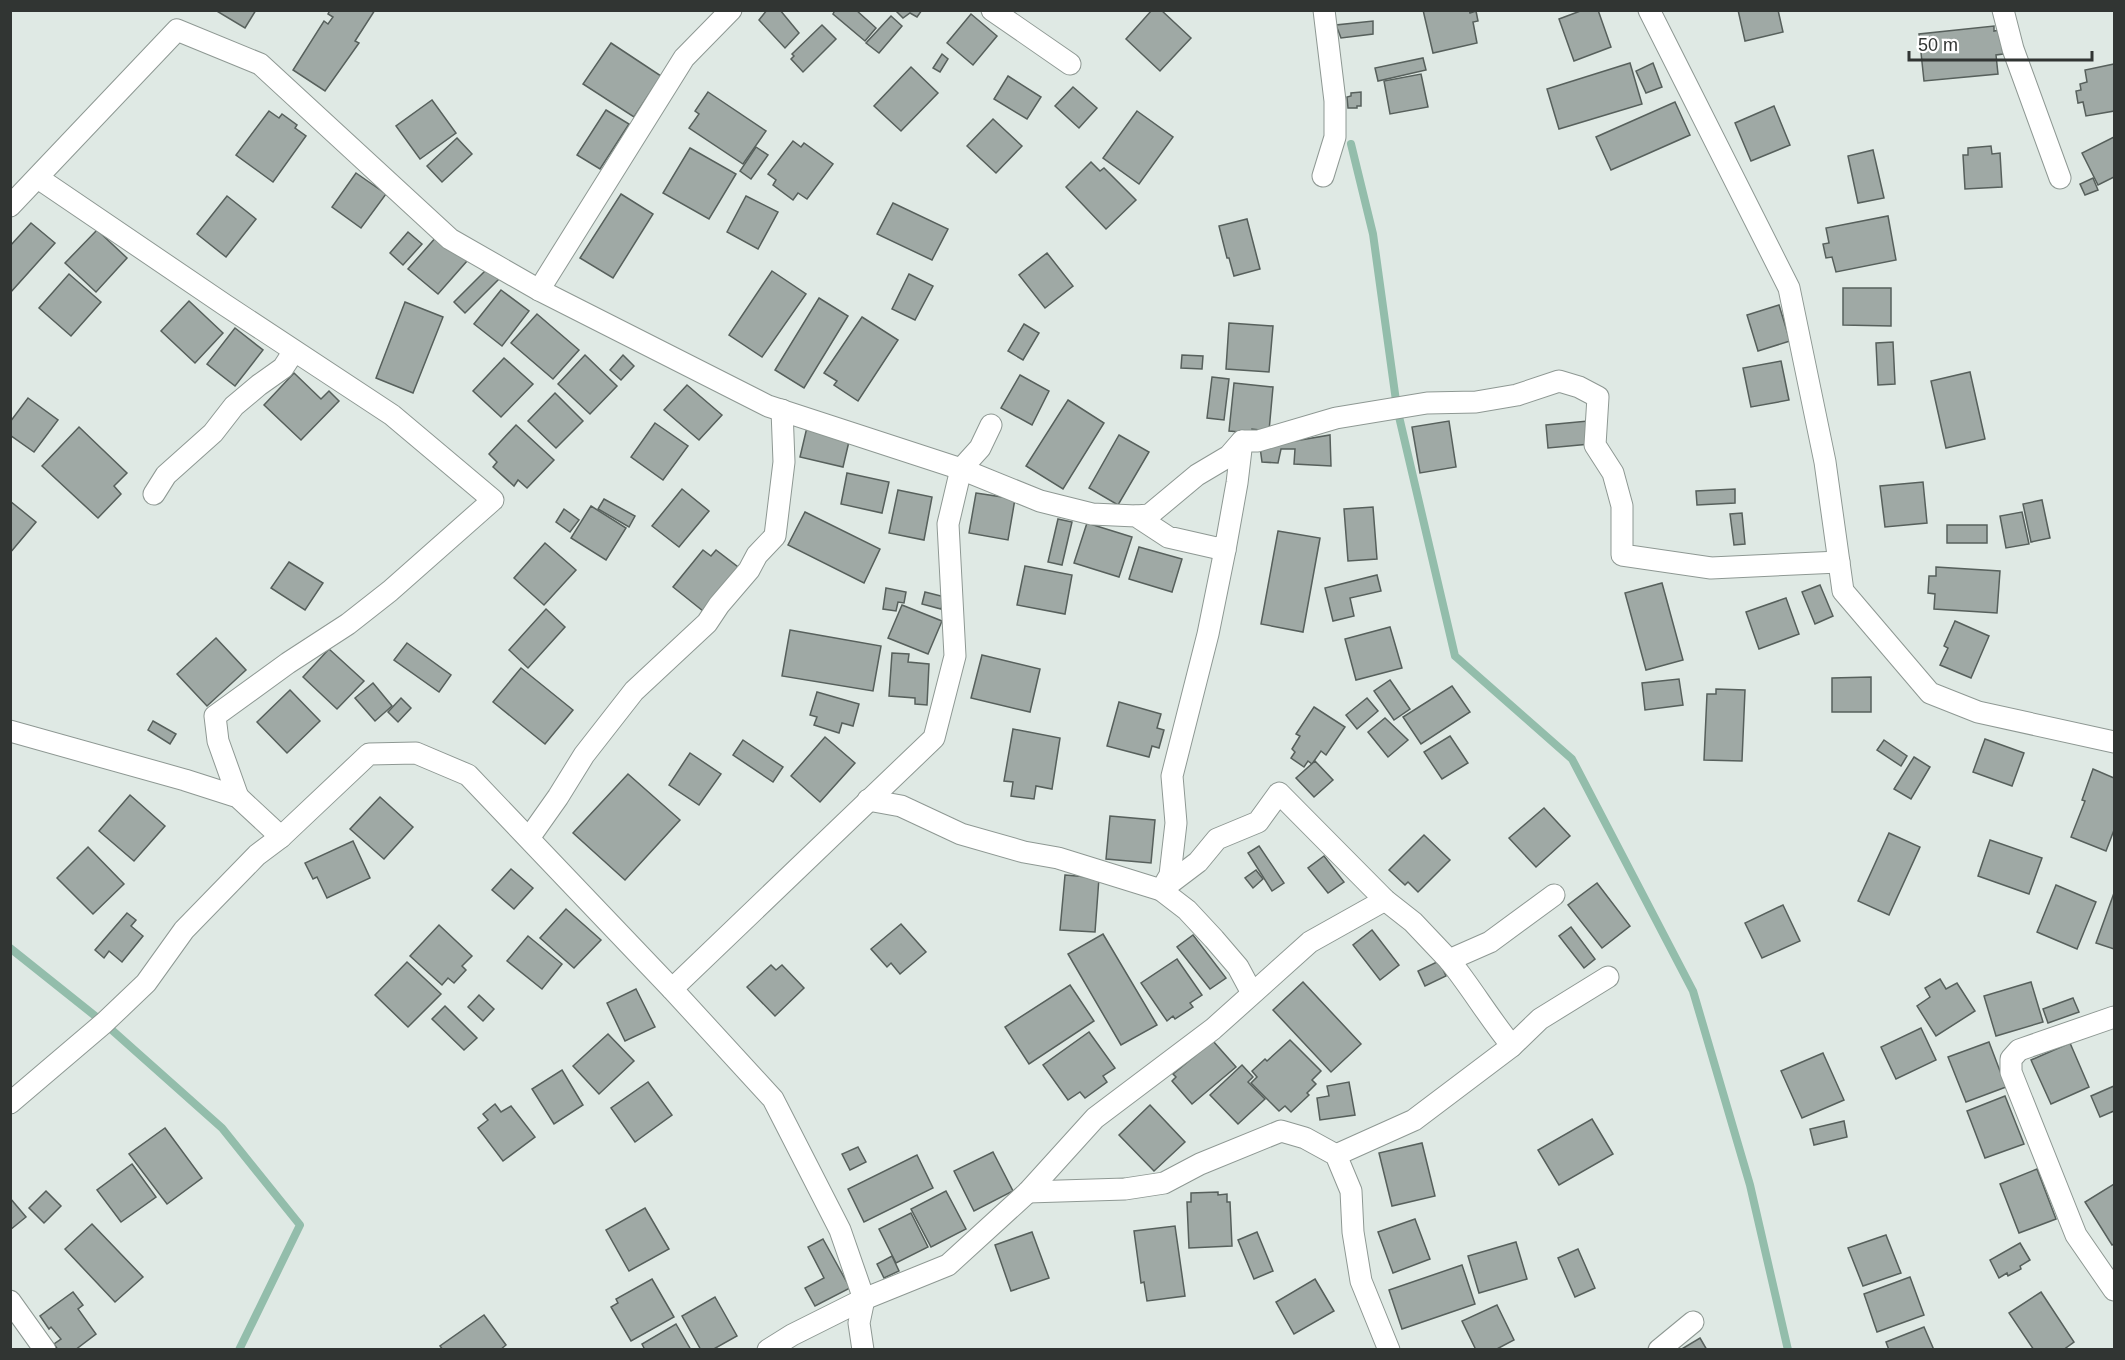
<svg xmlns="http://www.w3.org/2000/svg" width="2125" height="1360" font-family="Arial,sans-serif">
  <rect width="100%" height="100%" fill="#dfe9e4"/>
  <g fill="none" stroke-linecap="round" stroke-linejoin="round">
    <!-- stream -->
    <g stroke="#93bdab" stroke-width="8">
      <path d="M1351,144l22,90 24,174 58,248 117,103 121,232 57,194 38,165"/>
      <path d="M10,948l94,75 118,105 78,97 -61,125"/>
    </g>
  </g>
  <!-- building -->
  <g fill="#9fa9a5" stroke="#57605c" stroke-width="1.5">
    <path d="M215,10h41l-11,18z"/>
    <path d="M330,10h45l-20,31 4,2 -34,48 -32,-21 31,-49 4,3 5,-7 -5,-3z"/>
    <path d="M767,10h13l19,23 -14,15 -26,-28z"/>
    <path d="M835,10h21l20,18 -11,13 -32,-27z"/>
    <path d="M895,10h27l-5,7 -7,-4 -7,5z"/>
    <path d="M1152,10h9l30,28 -31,33 -34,-32z"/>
    <path d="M1423,10h46l1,3 6,-2 2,10 -5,1 4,21 -44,10z"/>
    <path d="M1583,10h15l13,37 -37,14 -15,-42z"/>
    <path d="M1738,10h40l5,22 -38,9z"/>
    <path d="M971,14l26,22 -24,29 -26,-22z"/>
    <path d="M891,16l11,10 -23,27 -13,-10z"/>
    <path d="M1373,21v13l-32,4 -5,-13z"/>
    <path d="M822,25l14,14 -33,33 -12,-13 3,-3 -2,-2z"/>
    <path d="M1994,26v5l6,-1 3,24 -7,1 2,19 -74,7 -5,-47z"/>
    <path d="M611,43l50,33 -27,41 -51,-33z"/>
    <path d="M942,54l6,5 -8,13 -7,-4z"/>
    <path d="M1423,58l3,12 -48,11 -3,-13z"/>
    <path d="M1630,63l12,41 -83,25 -12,-40z"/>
    <path d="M1653,63l9,24 -16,6 -10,-22z"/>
    <path d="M2114,64v47l-28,5 -3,-14 -5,1 -2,-12 5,-1 -1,-6 7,-2 -2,-12z"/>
    <path d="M911,67l27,26 -37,38 -27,-25z"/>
    <path d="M1421,74l7,33 -38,7 -6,-33z"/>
    <path d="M1008,76l33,21 -14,22 -33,-20z"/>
    <path d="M1073,87l24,21 -18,20 -24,-22z"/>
    <path d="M708,92l58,39 -23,33 -54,-36 10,-14 -4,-3z"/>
    <path d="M1361,92v14h-4v2h-9l-1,-11 4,-1v-3z"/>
    <path d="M432,100l24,33 -36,26 -24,-33z"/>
    <path d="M1675,102l15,33 -79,35 -15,-33z"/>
    <path d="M1774,106l16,39 -39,16 -16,-38z"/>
    <path d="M606,110l23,14 -29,45 -23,-14z"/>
    <path d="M269,111l10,7 3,-4 15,11 -2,3 11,8 -33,46 -37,-27z"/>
    <path d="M1137,111l36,26 -34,47 -36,-26z"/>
    <path d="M993,119l29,27 -26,27 -29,-27z"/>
    <path d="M2114,137v40l-16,8 -16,-32z"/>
    <path d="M457,138l15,16 -30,28 -15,-16z"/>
    <path d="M793,141l8,6 3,-4 29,21 -26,35 -9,-6 -5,7 -20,-15 3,-5 -8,-6z"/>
    <path d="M1991,146l1,8 8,-1 2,34 -37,2 -2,-34h5v-7z"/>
    <path d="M756,147l12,8 -17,24 -11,-8z"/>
    <path d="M690,148l46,26 -27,45 -46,-26z"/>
    <path d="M1873,150l11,48 -26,5 -10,-47z"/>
    <path d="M1091,162l9,9 4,-3 32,32 -30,29 -40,-42z"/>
    <path d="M356,173l30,21 -25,34 -29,-21z"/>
    <path d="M2093,178l5,12 -13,5 -5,-11z"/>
    <path d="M621,194l32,20 -40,64 -33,-20z"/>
    <path d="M227,196l29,23 -30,38 -29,-23z"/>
    <path d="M746,196l32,16 -20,37 -31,-17z"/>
    <path d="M893,203l55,26 -16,31 -55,-26z"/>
    <path d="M1888,216l8,44 -60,12 -4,-15 -6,1 -3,-14 6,-1 -3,-15z"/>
    <path d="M1247,219l13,50 -26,7 -5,-18h-2l-8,-32z"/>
    <path d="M31,223l24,20 -45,50v-47z"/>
    <path d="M97,230l30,28 -31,34 -31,-29z"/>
    <path d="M408,232l14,12 -19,21 -13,-12z"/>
    <path d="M437,236l30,25 -29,33 -30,-25z"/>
    <path d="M1047,253l26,33 -28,22 -26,-33z"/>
    <path d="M489,267l11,11 -35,35 -11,-11z"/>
    <path d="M772,271l34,23 -44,63 -33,-22z"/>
    <path d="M69,274l32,28 -30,34 -32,-28z"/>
    <path d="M909,274l24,12 -18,34 -23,-11z"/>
    <path d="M1843,288h48v38l-48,-1z"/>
    <path d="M501,290l28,21 -27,35 -28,-22z"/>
    <path d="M819,298l29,18 -44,72 -29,-18z"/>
    <path d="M189,301l34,32 -28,30 -34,-32z"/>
    <path d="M405,302l38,15 -30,76 -37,-15z"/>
    <path d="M1779,305l11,36 -32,10 -11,-36z"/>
    <path d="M537,314l42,36 -26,29 -42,-36z"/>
    <path d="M862,317l36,23 -40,61 -24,-16 3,-4 -13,-8z"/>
    <path d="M1229,323l44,3 -4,46 -43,-3z"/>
    <path d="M1024,324l15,9 -16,27 -15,-9z"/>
    <path d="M235,328l28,22 -28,36 -28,-22z"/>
    <path d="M1893,342l2,42 -17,1 -2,-42z"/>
    <path d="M585,355l32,31 -27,28 -32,-30z"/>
    <path d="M623,355l11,11 -13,14 -11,-10z"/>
    <path d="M1182,355l21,1 -1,13 -21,-1z"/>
    <path d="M504,358l29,26 -32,33 -28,-26z"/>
    <path d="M1781,361l8,39 -38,7 -8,-39z"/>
    <path d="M1970,372l15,67 -39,9 -15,-67z"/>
    <path d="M294,373l27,26 8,-8 10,10 -38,39 -37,-35z"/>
    <path d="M1020,375l29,16 -17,34 -31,-17z"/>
    <path d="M1212,377l17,2 -5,41 -17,-2z"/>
    <path d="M1234,383l39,4 -4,44 -17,-2v4l-23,-2z"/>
    <path d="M687,385l35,30 -23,25 -35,-30z"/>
    <path d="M555,393l28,28 -27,27 -28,-27z"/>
    <path d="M28,398l30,22 -24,32 -24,-17v-13z"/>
    <path d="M1068,400l36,23 -41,66 -37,-23z"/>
    <path d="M1449,421l7,46 -36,6 -8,-46z"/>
    <path d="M1588,421l2,23 -42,4 -2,-23z"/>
    <path d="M655,423l33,23 -25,34 -32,-23z"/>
    <path d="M808,423l43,10 -8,34 -43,-10z"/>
    <path d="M516,425l38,35 -27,28 -9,-8 -4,6 -21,-19 4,-5 -8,-8z"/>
    <path d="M79,427l48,46 -13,13 7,8 -23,24 -56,-52z"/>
    <path d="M1119,435l30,17 -31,53 -29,-17z"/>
    <path d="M1330,435l1,31 -37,-2 1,-15h-14l-3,14 -16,-1 -2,-15z"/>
    <path d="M847,473l42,9 -7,31 -41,-9z"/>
    <path d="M1923,482l4,41 -42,4 -5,-41z"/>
    <path d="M682,489l27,22 -30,36 -27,-21z"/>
    <path d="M1735,489v14l-38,2 -1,-14z"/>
    <path d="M898,490l34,7 -8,43 -35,-7z"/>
    <path d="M976,493l39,6 -7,41 -39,-7z"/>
    <path d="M604,499l31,17 -6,11 -31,-18z"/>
    <path d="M2042,500l8,38 -19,4 -8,-38z"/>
    <path d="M10,501l26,21 -26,31z"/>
    <path d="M591,506l35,22 -20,32 -35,-22z"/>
    <path d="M1373,507l4,52 -29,2 -4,-52z"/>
    <path d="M564,509l15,11 -9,12 -14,-10z"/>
    <path d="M805,512l75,37 -16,34 -76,-38z"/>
    <path d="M2022,512l7,32 -23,4 -6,-32z"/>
    <path d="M1742,513l3,31 -11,1 -4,-31z"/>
    <path d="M1058,519l14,3 -10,43 -14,-3z"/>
    <path d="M1087,523l45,14 -13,40 -45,-14z"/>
    <rect x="1947" y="525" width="40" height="18"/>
    <path d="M1278,531l42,7 -17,94 -42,-8z"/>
    <path d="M545,543l31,27 -32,35 -30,-27z"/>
    <path d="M1139,547l43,12 -10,33 -43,-13z"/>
    <path d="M703,550l8,6 5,-6 22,17 -35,44 -30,-24z"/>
    <path d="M289,562l34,21 -18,27 -34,-22z"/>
    <path d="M1025,566l47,9 -7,39 -48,-9z"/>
    <path d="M1936,567l64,4 -3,42 -63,-4 1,-15 -7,-1 1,-17h7z"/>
    <path d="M1377,575l4,16 -31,7 4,18 -21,5 -8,-33z"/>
    <path d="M1662,583l21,77 -37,10 -21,-77z"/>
    <path d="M1820,585l13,31 -18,8 -13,-32z"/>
    <path d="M886,588l20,4 -2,11 -6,-1 -2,9 -13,-2z"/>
    <path d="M925,592l20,5 -4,12 -19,-5z"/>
    <path d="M1786,598l13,36 -40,15 -13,-37z"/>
    <path d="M902,605l40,16 -14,33 -40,-16z"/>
    <path d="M546,609l19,18 -37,41 -19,-18z"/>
    <path d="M1955,621l34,15 -18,42 -31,-13 8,-17 -4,-2z"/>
    <path d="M1390,627l12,41 -46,12 -11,-41z"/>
    <path d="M790,630l91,16 -8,45 -91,-15z"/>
    <path d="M216,638l30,32 -39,36 -30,-32z"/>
    <path d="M407,643l44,32 -12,17 -45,-32z"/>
    <path d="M329,649l35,32 -27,28 -34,-32z"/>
    <path d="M892,653l17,1 -1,8 21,2 -2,41 -12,-1v-6l-26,-2z"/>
    <path d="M982,655l58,14 -10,43 -59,-14z"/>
    <path d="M521,668l52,42 -28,34 -52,-42z"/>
    <path d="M1871,677v35h-39v-34z"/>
    <path d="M1679,679l4,26 -38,5 -3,-27z"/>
    <path d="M1390,680l20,29 -16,11 -20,-29z"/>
    <path d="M373,683l19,23 -17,15 -20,-23z"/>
    <path d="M1452,686l18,26 -49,32 -18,-27z"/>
    <path d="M1716,689l29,1 -3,71 -38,-1 3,-66h9z"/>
    <path d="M290,690l30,31 -33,32 -30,-31z"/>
    <path d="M817,692l42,12 -6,22 -11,-3 -3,10 -25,-8 3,-8 -7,-2z"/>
    <path d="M401,698l10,10 -13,14 -10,-10z"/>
    <path d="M1367,698l11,13 -21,18 -11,-14z"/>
    <path d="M1119,702l42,12 -4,14 7,2 -5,18 -7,-2 -3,11 -42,-11z"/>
    <path d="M1314,707l31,20 -19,28 -5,-4 -9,13 -4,-3 -4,6 -13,-9 4,-6 -3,-3 8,-13 -4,-2z"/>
    <path d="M1385,718l23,22 -20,17 -20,-25z"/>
    <path d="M153,721l23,13 -6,10 -22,-14z"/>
    <path d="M1013,729l47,9 -8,51 -16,-3 -2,13 -23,-3 2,-14 -9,-1z"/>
    <path d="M1450,736l18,27 -26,16 -18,-27z"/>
    <path d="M825,737l30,26 -35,39 -29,-26z"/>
    <path d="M1985,739l39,14 -12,33 -39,-14z"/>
    <path d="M743,740l40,27 -10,15 -40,-27z"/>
    <path d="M1884,740l23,16 -6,10 -24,-16z"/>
    <path d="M690,753l31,21 -22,31 -30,-20z"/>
    <path d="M1914,757l16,10 -19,32 -17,-10z"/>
    <path d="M1315,761l18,19 -19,17 -18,-19z"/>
    <path d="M2093,769l21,9v52l-8,21 -35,-14 14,-36 -3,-1z"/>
    <path d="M628,774l52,46 -55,60 -52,-47z"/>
    <path d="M130,795l35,31 -31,35 -35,-30z"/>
    <path d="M380,797l33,30 -29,32 -34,-30z"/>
    <path d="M1544,808l26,28 -34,31 -27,-29z"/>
    <path d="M1110,816l45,4 -4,43 -45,-4z"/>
    <path d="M1889,833l31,14 -31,68 -31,-14z"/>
    <path d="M1424,835l26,25 -32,32 -10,-10 -3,3 -16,-15z"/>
    <path d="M1990,840l52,18 -13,36 -51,-18z"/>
    <path d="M353,841l17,37 -43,20 -10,-21 -4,2 -8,-16z"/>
    <path d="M1259,846l25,37 -12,8 -24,-38z"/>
    <path d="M88,847l36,37 -31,30 -36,-36z"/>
    <path d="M1324,856l20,26 -16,11 -20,-25z"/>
    <path d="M511,869l22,19 -19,21 -22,-19z"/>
    <path d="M1256,870l7,9 -10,9 -8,-10z"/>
    <path d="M1065,875l34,3 -4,54 -35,-2z"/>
    <path d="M1597,883l33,43 -28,22 -34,-43z"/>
    <path d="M2056,885l40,17 -19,47 -40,-17z"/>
    <path d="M2114,893v56l-18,-6z"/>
    <path d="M1783,905l17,36 -38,17 -17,-35z"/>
    <path d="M566,909l35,31 -27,28 -34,-30z"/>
    <path d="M127,913l9,7 -5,6 12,10 -21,26 -13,-11 -5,7 -9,-8z"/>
    <path d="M901,924l25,28 -26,22 -9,-11 -4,4 -16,-18z"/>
    <path d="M439,925l33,31 -10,10 4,4 -12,13 -6,-5 -6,7 -32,-29z"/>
    <path d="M1571,927l24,32 -11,9 -25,-32z"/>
    <path d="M1372,930l27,35 -19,15 -27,-35z"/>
    <path d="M1103,934l54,91 -36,20 -53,-91z"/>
    <path d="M1193,935l33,43 -16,11 -33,-42z"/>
    <path d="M528,936l34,28 -20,25 -35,-28z"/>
    <path d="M1177,959l25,36 -12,8 3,4 -18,12 -2,-3 -6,5 -26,-38z"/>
    <path d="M1439,961l7,15 -21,10 -7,-15z"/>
    <path d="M407,962l34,32 -33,33 -33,-32z"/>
    <path d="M771,965l5,5 6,-5 22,23 -29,28 -28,-29z"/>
    <path d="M1940,979l6,10 11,-6 18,28 -39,25 -19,-30 13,-9 -5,-9z"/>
    <path d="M1303,982l58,62 -30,28 -58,-62z"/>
    <path d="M2031,982l12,40 -47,14 -12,-40z"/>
    <path d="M1070,985l24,36 -65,43 -24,-37z"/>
    <path d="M636,989l19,38 -30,14 -18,-38z"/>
    <path d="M479,995l15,14 -11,12 -15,-14z"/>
    <path d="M2073,998l6,14 -31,11 -5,-14z"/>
    <path d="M445,1006l32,32 -13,12 -32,-31z"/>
    <path d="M1921,1028l15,32 -40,19 -15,-32z"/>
    <path d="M1089,1032l26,36 -12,8 4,6 -22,16 -5,-6 -12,8 -25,-35z"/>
    <path d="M608,1034l26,27 -35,33 -26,-28z"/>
    <path d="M1290,1040l31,31 -9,9 4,4 -9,9 2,2 -18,17 -6,-6 -6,5 -28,-28 6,-6 -5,-6 13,-12 2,2z"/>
    <path d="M1213,1041l23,26 -44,37 -20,-23 4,-4 -3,-3z"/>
    <path d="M1989,1042l17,45 -40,15 -18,-45z"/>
    <path d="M2070,1043l19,44 -38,17 -20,-44z"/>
    <path d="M1823,1053l21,47 -42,18 -21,-47z"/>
    <path d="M1242,1065l11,12 -5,5 17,17 -27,25 -28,-29z"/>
    <path d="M562,1070l21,35 -29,19 -22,-35z"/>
    <path d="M648,1082l24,33 -37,27 -24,-34z"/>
    <path d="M1349,1082l6,33 -35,5 -3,-22 12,-2 -2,-10z"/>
    <path d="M2114,1086v25l-14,6 -9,-21z"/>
    <path d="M2005,1096l19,48 -39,14 -18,-47z"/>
    <path d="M495,1104l6,8 10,-6 24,31 -32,24 -25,-33 10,-8 -5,-6z"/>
    <path d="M1150,1105l35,37 -31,29 -35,-36z"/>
    <path d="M1592,1119l21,35 -54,31 -21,-35z"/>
    <path d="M1844,1121l3,16 -33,8 -4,-16z"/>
    <path d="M165,1128l37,50 -35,26 -38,-50z"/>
    <path d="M1422,1143l13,53 -43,10 -13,-53z"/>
    <path d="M858,1147l8,15 -16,8 -8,-16z"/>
    <path d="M993,1152l20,39 -39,20 -20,-40z"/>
    <path d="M917,1155l16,33 -69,34 -16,-33z"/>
    <path d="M132,1164l24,33 -35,25 -24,-32z"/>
    <path d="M2037,1169l19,50 -37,14 -19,-49z"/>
    <path d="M2114,1184v60l-2,1 -27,-43z"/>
    <path d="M46,1191l15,15 -17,17 -15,-15z"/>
    <path d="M946,1191l20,38 -35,18 -20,-38z"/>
    <path d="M1218,1192v3l9,-1v8h3l2,44 -43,2 -2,-46h4v-9z"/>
    <path d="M10,1198l16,19 -16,13z"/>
    <path d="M645,1208l24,41 -40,22 -23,-41z"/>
    <path d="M911,1213l17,34 -32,16 -17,-34z"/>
    <path d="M1415,1219l15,40 -37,14 -15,-41z"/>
    <path d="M92,1224l51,53 -28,25 -50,-53z"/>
    <path d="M1175,1226l10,70 -38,5 -3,-19 -3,1 -7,-52z"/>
    <path d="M1032,1232l17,46 -38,13 -16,-46z"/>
    <path d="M1257,1232l16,39 -19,8 -16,-39z"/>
    <path d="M1886,1235l15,38 -38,13 -15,-38z"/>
    <path d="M823,1239l27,49 -35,18 -10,-18 19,-10 -16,-31z"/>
    <path d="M1516,1242l11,37 -48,14 -11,-37z"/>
    <path d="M2020,1243l10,17 -10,6 1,3 -13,7 -1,-3 -8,5 -9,-18z"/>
    <path d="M1578,1249l17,39 -20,9 -17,-39z"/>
    <path d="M892,1256l7,15 -15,7 -7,-14z"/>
    <path d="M1462,1265l13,39 -73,25 -13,-39z"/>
    <path d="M1910,1277l14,38 -47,17 -13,-38z"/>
    <path d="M652,1279l22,38 -43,24 -20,-34 7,-4 -2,-4z"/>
    <path d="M1315,1279l19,32 -40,23 -18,-32z"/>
    <path d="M73,1292l10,13 -5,4 18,25 -21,16h-17l-4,-6 7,-5 -10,-12 -2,2 -9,-13z"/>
    <path d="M2041,1292l33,50 -11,8h-29l-25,-37z"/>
    <path d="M715,1297l22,39 -25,14h-11l-19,-34z"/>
    <path d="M1497,1305l17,35 -19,10h-19l-14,-29z"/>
    <path d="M484,1315l22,30 -6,5h-57l-3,-4z"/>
    <path d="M676,1324l15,26h-46l-3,-6z"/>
    <path d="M1924,1327l10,23h-45l-3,-8z"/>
    <path d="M1700,1338l7,12h-27z"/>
  </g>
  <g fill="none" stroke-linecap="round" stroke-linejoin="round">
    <defs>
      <g id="minor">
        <path d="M992,10l78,54"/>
        <path d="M1649,10l140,278 36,174 18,129 87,102 48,19 136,30"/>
        <path d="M2003,10l10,39 47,129"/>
        <path d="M1323,176l12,-39v-36l-11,-91"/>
        <path d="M38,178l187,127 167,110 101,85 -103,91 -42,33 -60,39 -73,53 3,25 20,56"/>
        <path d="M10,206l167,-176 83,34 190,175 89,51 229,116 193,63 -13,55 7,132 -21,82 -262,251"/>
        <path d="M539,290l145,-232 47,-48"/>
        <path d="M991,425l-11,23 -19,21 79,32 52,13 44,2 32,21 57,13 12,-67 5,-42h16l78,-23 91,-15 49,-1 41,-7 42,-14 20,6 19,10 -3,48 18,28 9,33v49l89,13 128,-6"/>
        <path d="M154,494l12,-19 47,-42 21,-27 25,-21 24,-17 11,-17"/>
        <path d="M1136,516l13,-1 48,-40 32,-19 13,-15"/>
        <path d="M10,731l175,49 53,17 43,40"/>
        <path d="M868,800l33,6 60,28 63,18 34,6 103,32 26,20 27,29 24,28 14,26"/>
        <path d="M529,838l29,-41 26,-42 50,-64 73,-68 12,-18 30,-35 8,-15 18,-19 9,-74 -2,-52"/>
        <path d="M1162,889l8,-14 6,-52 -4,-47 36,-142 17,-84"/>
        <path d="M1161,890l37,-28 19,-23 41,-17 21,-29 106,107 28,22 36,38 41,-18 64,-47"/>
        <path d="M2114,1017l-95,33 -8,9v13l65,163 38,55"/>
        <path d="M1512,1046l28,-27 68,-42"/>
        <path d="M10,1103l94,-80 42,-40 38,-53 73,-75 24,-18 88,-83 47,-1 52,22 204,214 101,110 67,131 24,69 -5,24 4,27"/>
        <path d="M1336,1155l78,-35 98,-74c-23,-28 -41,-59 -63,-86"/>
        <path d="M1028,1192l97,-3 39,-6 36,-19 81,-33 24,7 31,17 15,36 2,41 8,49 28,69"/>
        <path d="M10,1301l35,49"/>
        <path d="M768,1350l24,-15 72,-36 84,-34 80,-73 67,-74 118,-89 97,-87 75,-42"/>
        <path d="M1659,1350l34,-28"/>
      </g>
    </defs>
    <!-- minor casing -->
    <use href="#minor" stroke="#8e9893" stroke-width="23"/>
    <!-- minor -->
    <use href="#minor" stroke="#fff" stroke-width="21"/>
  </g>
  <!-- border -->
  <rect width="2125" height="1360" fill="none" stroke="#313533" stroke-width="24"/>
  <!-- scale -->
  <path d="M1909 51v9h183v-9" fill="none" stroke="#313533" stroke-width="3"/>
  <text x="1918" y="51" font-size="18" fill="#313533" stroke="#ffffff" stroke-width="4.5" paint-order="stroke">50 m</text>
</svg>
